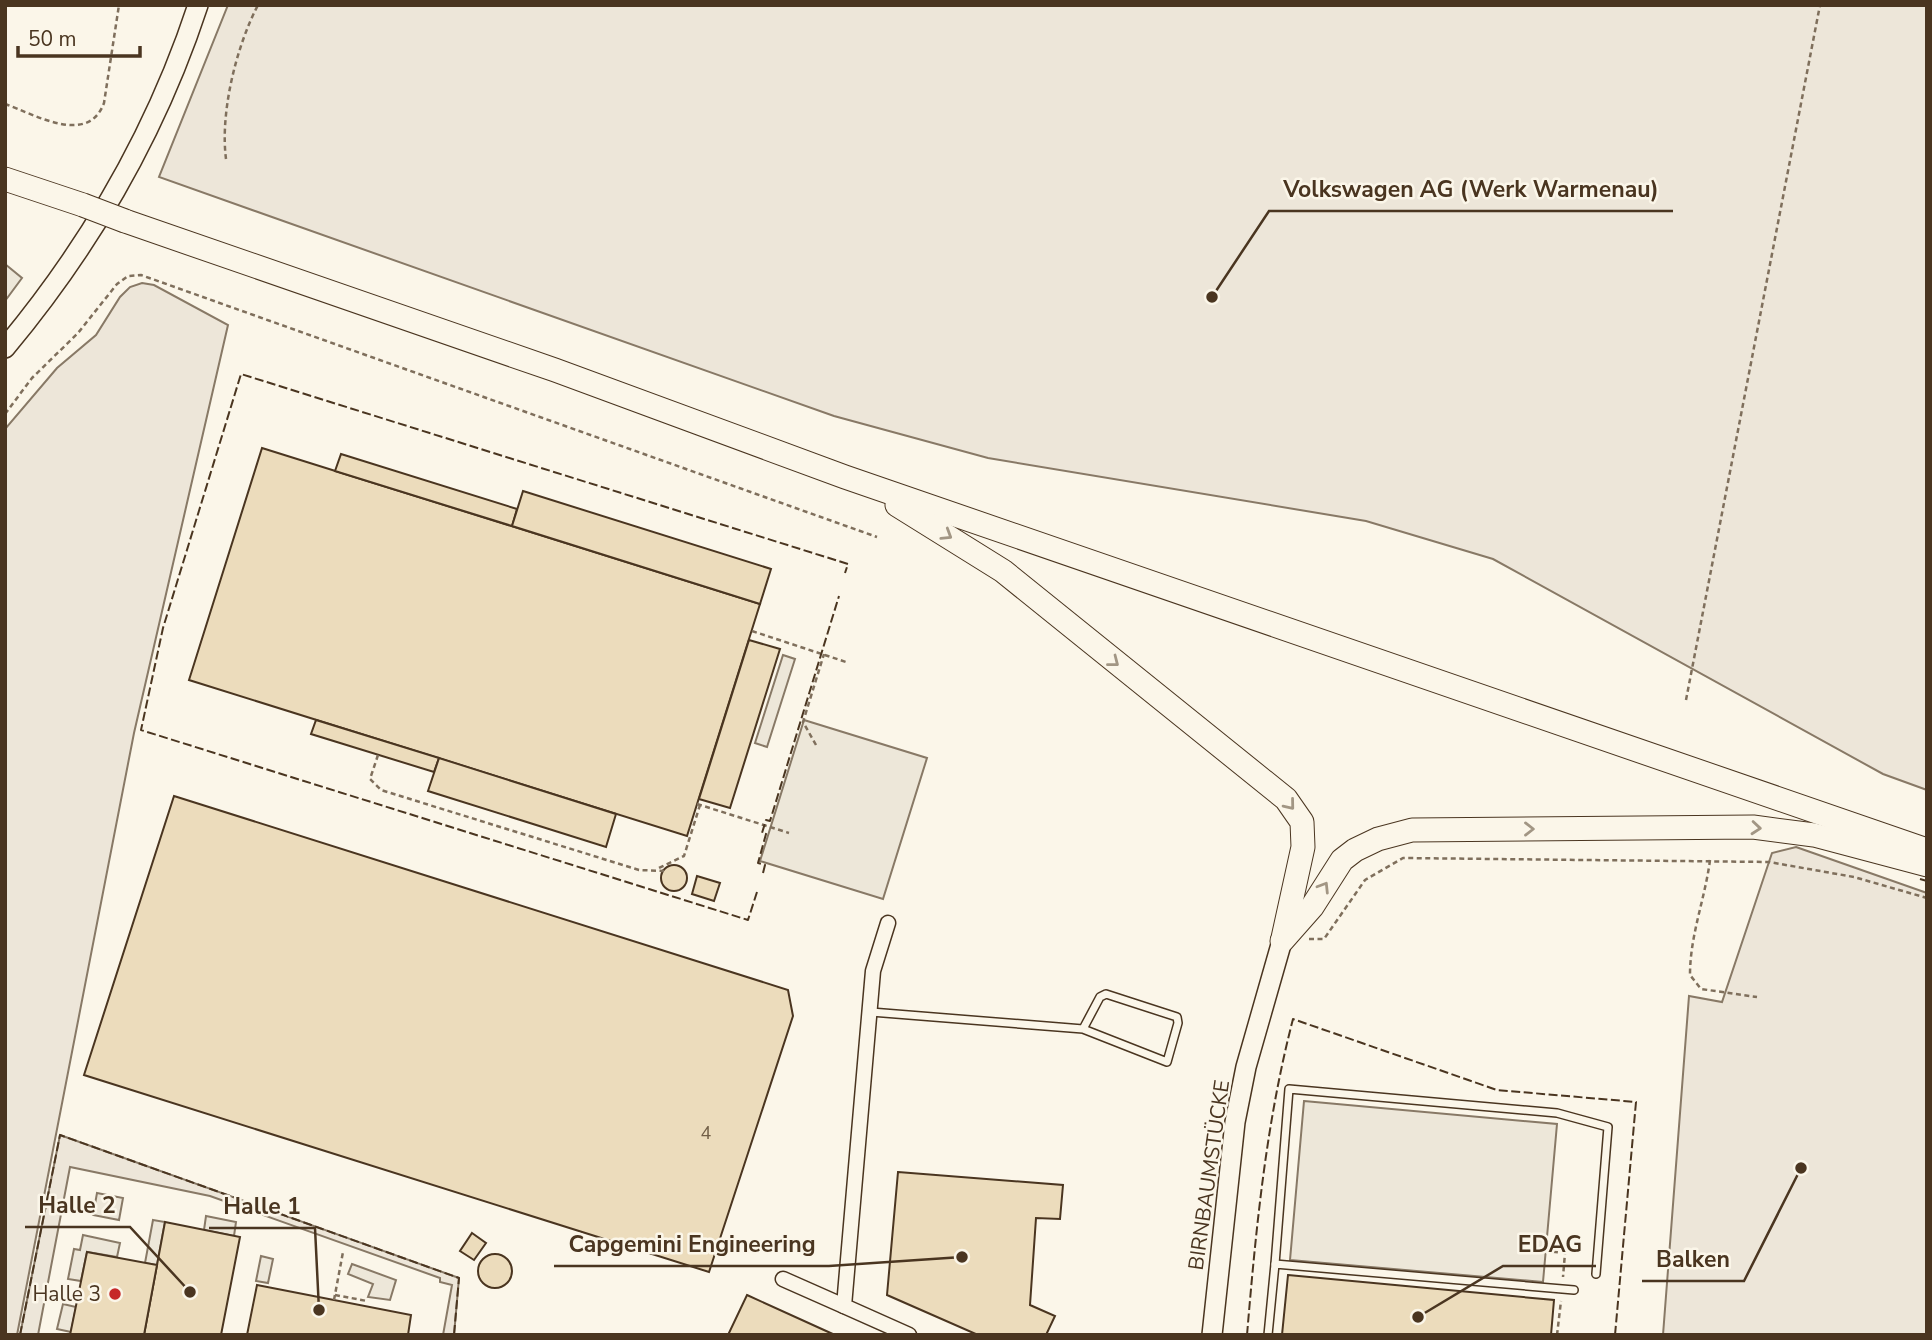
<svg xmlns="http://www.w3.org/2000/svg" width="1932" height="1340" font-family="'Nunito Sans',sans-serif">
  <rect width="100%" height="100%" fill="#fbf6e9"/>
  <!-- green -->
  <g fill="#ede6d9" stroke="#887966" stroke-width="2">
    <path d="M228,5h1699v785l-44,-16 -390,-215 -127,-38 -378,-63 -154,-42 -675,-239z"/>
    <path d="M142,283l12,2 74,40 -94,408 -117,602h-12v-906l52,-61 39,-33 24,-38 10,-10z"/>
    <path d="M1796,847l131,46v442h-264l26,-339 33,6 50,-149z"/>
    <path d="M60,1135l399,143 -5,57h-11l9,-50 -12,-3v-4l-230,-82 -140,-29 -32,168h-18z"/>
  </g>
  <!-- parking -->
  <g fill="#ede7d9" stroke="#887966" stroke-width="2">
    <path d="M5,264l17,14 -17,23z"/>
    <path d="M783,655l12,4 -28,88 -12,-4z"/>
    <path d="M804,720l123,38 -44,141 -123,-38z"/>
    <path d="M1304,1101l253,23 -14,158 -253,-22z"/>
    <path d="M97,1193l26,5 -4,22 -26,-5z"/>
    <path d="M206,1216l30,6 -2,14 -30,-6z"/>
    <path d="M153,1220l12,2 -8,43 -12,-2z"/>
    <path d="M83,1235l37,8 -3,14 -30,-5 -6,29 -13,-2 6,-30 6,1z"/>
    <path d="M261,1256l12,3 -5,24 -12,-2z"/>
    <path d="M352,1264l44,16 -6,20 -22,-3 5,-13 -25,-10z"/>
    <path d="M63,1304l13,3 -5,25 -14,-3z"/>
  </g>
  <!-- building -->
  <g fill="#ecdcbc" stroke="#4a3520" stroke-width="2">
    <path d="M262,448l498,156 -73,232 -498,-156z"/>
    <path d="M341,454l176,55 -5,17 -177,-55z"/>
    <path d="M523,491l248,78 -11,35 -248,-78z"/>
    <path d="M749,640l31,9 -50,159 -31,-9z"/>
    <path d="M316,720l123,38 -5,14 -123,-38z"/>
    <path d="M439,758l177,56 -10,33 -178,-56z"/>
    <path d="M174,796l614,194 5,26 -84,256 -625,-197z"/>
    <circle cx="674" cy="878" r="13"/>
    <path d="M697,876l23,7 -6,18 -22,-7z"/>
    <path d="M898,1172l165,13 -3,34 -24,-1 -6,87 25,11 -9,19h-68l-91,-40z"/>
    <path d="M165,1222l75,15 -19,98h-77z"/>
    <path d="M472,1233l14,10 -12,17 -14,-9z"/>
    <path d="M87,1252l70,13 -13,70h-74z"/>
    <circle cx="495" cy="1271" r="17"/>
    <path d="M1288,1275l266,25 -3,35h-269z"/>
    <path d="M257,1285l154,30 -3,20h-161z"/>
    <path d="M747,1295l88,40h-107z"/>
  </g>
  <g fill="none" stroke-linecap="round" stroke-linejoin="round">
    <defs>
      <g id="service">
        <path d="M871,1012l212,17 84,33 11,-39 -1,-6 -71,-23 -6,3 -17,32"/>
        <path d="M1275,1264l14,-175 268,24 51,14 -12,147"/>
        <path d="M1268,1335l7,-71 299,26"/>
      </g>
      <g id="minor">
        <path d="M888,923l-15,48 -29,335 65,29"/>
        <path d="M783,1279l61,27"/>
      </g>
      <g id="tertiary">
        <path d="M5,348c86,-103 151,-215 193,-343"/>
        <path d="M1212,1335l23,-213 11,-55 36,-126"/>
      </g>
      <g id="primary">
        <path d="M5,179l78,26"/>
        <path d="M125,221l430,149 290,107 1082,373"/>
        <path d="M897,505l106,66 283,228 16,23 1,25 -20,91"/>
        <path d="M1282,941l30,-34 30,-47 13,-10 23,-11 34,-9 341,-3 61,8 113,30"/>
      </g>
    </defs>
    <!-- service casing -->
    <use href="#service" stroke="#4a3520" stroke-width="10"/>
    <!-- minor casing -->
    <use href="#minor" stroke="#4a3520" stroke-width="17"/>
    <!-- tertiary casing -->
    <use href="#tertiary" stroke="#4a3520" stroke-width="22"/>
    <!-- primary casing -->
    <use href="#primary" stroke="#4a3520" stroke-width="25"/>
    <!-- path -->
    <g stroke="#7f6f5c" stroke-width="2.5" stroke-dasharray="5 3.5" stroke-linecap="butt">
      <path d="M5,104c31,11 83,42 99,-1l15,-98"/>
      <path d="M226,159c-6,-46 10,-112 32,-154"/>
      <path d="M5,414l27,-36 46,-45 39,-49 11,-8 13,-1 736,262"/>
      <path d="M752,631l94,31"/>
      <path d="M1686,700l134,-695"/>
      <path d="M816,745l-13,-23 21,-68"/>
      <path d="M378,755l-8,24 11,11 258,80 24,1 -4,-3 25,-12 16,-51"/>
      <path d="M697,804l92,29"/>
      <path d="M1710,860c-5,39 -20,75 -20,115l11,14 56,8"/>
      <path d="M1309,939h15l41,-59 38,-22 366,4 85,15 73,21"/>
      <path d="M1536,1250l29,3 -2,24"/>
      <path d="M335,1295l32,6"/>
      <path d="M334,1300l9,-48"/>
      <path d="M1557,1335l4,-34"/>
    </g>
    <!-- service -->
    <use href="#service" stroke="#fbf6e9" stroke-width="7"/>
    <!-- minor -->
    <use href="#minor" stroke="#fbf6e9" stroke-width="14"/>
    <!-- tertiary -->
    <use href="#tertiary" stroke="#fbf6e9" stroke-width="19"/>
    <!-- primary -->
    <use href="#primary" stroke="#fbf6e9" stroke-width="23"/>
    <defs>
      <path id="primary-bridge" d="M83,205l42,16"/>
    </defs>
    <!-- primary-bridge casing -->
    <use href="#primary-bridge" stroke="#4a3520" stroke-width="25" stroke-linecap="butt"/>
    <!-- primary-bridge -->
    <use href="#primary-bridge" stroke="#fbf6e9" stroke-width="23"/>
    <!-- fence -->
    <g stroke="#4a3520" stroke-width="2" stroke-dasharray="9 3.5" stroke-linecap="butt">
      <path d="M763,873l2,-8 -7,-2 8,-29 -4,-1 4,-13 4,1 69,-225"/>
      <path d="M1920,879l7,2"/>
      <path d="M757,892l-9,28 -607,-190 22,-102 78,-254 607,190 -3,9"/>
      <path d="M20,1335l40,-200 399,143 -5,57"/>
      <path d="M1247,1335c9,-107 19,-212 46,-316l204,71 139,12 -21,233"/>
    </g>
  </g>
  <!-- one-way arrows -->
  <defs><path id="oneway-chevron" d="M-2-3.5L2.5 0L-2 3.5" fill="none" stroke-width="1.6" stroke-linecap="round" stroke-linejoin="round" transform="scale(1.75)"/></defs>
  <g stroke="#a29684">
    <use href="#oneway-chevron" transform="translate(947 535) rotate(32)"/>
    <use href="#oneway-chevron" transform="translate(1114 662) rotate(38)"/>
    <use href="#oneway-chevron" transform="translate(1290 805) rotate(51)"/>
    <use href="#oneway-chevron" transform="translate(1756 828) rotate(5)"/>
    <use href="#oneway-chevron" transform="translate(1529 829)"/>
    <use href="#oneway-chevron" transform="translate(1324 887) rotate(-58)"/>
  </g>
  <!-- markers -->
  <circle fill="#c62828" stroke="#fbf6e9" stroke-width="2.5" cx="115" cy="1294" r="7"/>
  <g text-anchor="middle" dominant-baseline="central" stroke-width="5" stroke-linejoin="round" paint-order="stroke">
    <!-- number labels -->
    <g font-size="18" fill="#725f47">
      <text x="706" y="1133">4</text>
    </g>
    <!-- street labels -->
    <g font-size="21" fill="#4a3520" stroke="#fbf6e9">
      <text transform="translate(1209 1175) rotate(-82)">BIRNBAUMSTÜCKE</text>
    </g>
    <!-- poi labels -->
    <g font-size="21" fill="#4a3520" stroke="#fbf6e9" text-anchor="end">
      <text x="101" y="1294">Halle 3</text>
    </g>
  </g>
  <!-- callouts -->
  <path fill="none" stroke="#4a3520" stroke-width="2.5" d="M1212 297L1269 211H1673M190 1292L130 1227H25M319 1310L315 1228H209M962 1257L829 1266H554M1418 1317L1503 1266H1596M1801 1168L1744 1281H1642"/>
  <g fill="#4a3520" stroke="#fbf6e9" stroke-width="2.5">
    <circle cx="1212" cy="297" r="7"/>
    <circle cx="190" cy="1292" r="7"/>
    <circle cx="319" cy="1310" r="7"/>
    <circle cx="962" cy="1257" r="7"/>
    <circle cx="1418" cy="1317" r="7"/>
    <circle cx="1801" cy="1168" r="7"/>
  </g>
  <g font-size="23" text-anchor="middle" font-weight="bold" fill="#4a3520" stroke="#fbf6e9" stroke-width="5" stroke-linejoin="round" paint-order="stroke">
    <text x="1471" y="197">Volkswagen AG (Werk Warmenau)</text>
    <text x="77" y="1213">Halle 2</text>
    <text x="262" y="1214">Halle 1</text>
    <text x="692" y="1252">Capgemini Engineering</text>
    <text x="1550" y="1252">EDAG</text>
    <text x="1693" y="1267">Balken</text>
  </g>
  <!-- border -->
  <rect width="1932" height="1340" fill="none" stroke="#4a3520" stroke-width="14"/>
  <!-- scale -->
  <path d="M18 46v10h122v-10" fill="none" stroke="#4a3520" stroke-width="3.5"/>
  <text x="28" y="46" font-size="21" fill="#4a3520" stroke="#fbf6e9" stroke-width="5" paint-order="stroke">50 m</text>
</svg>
